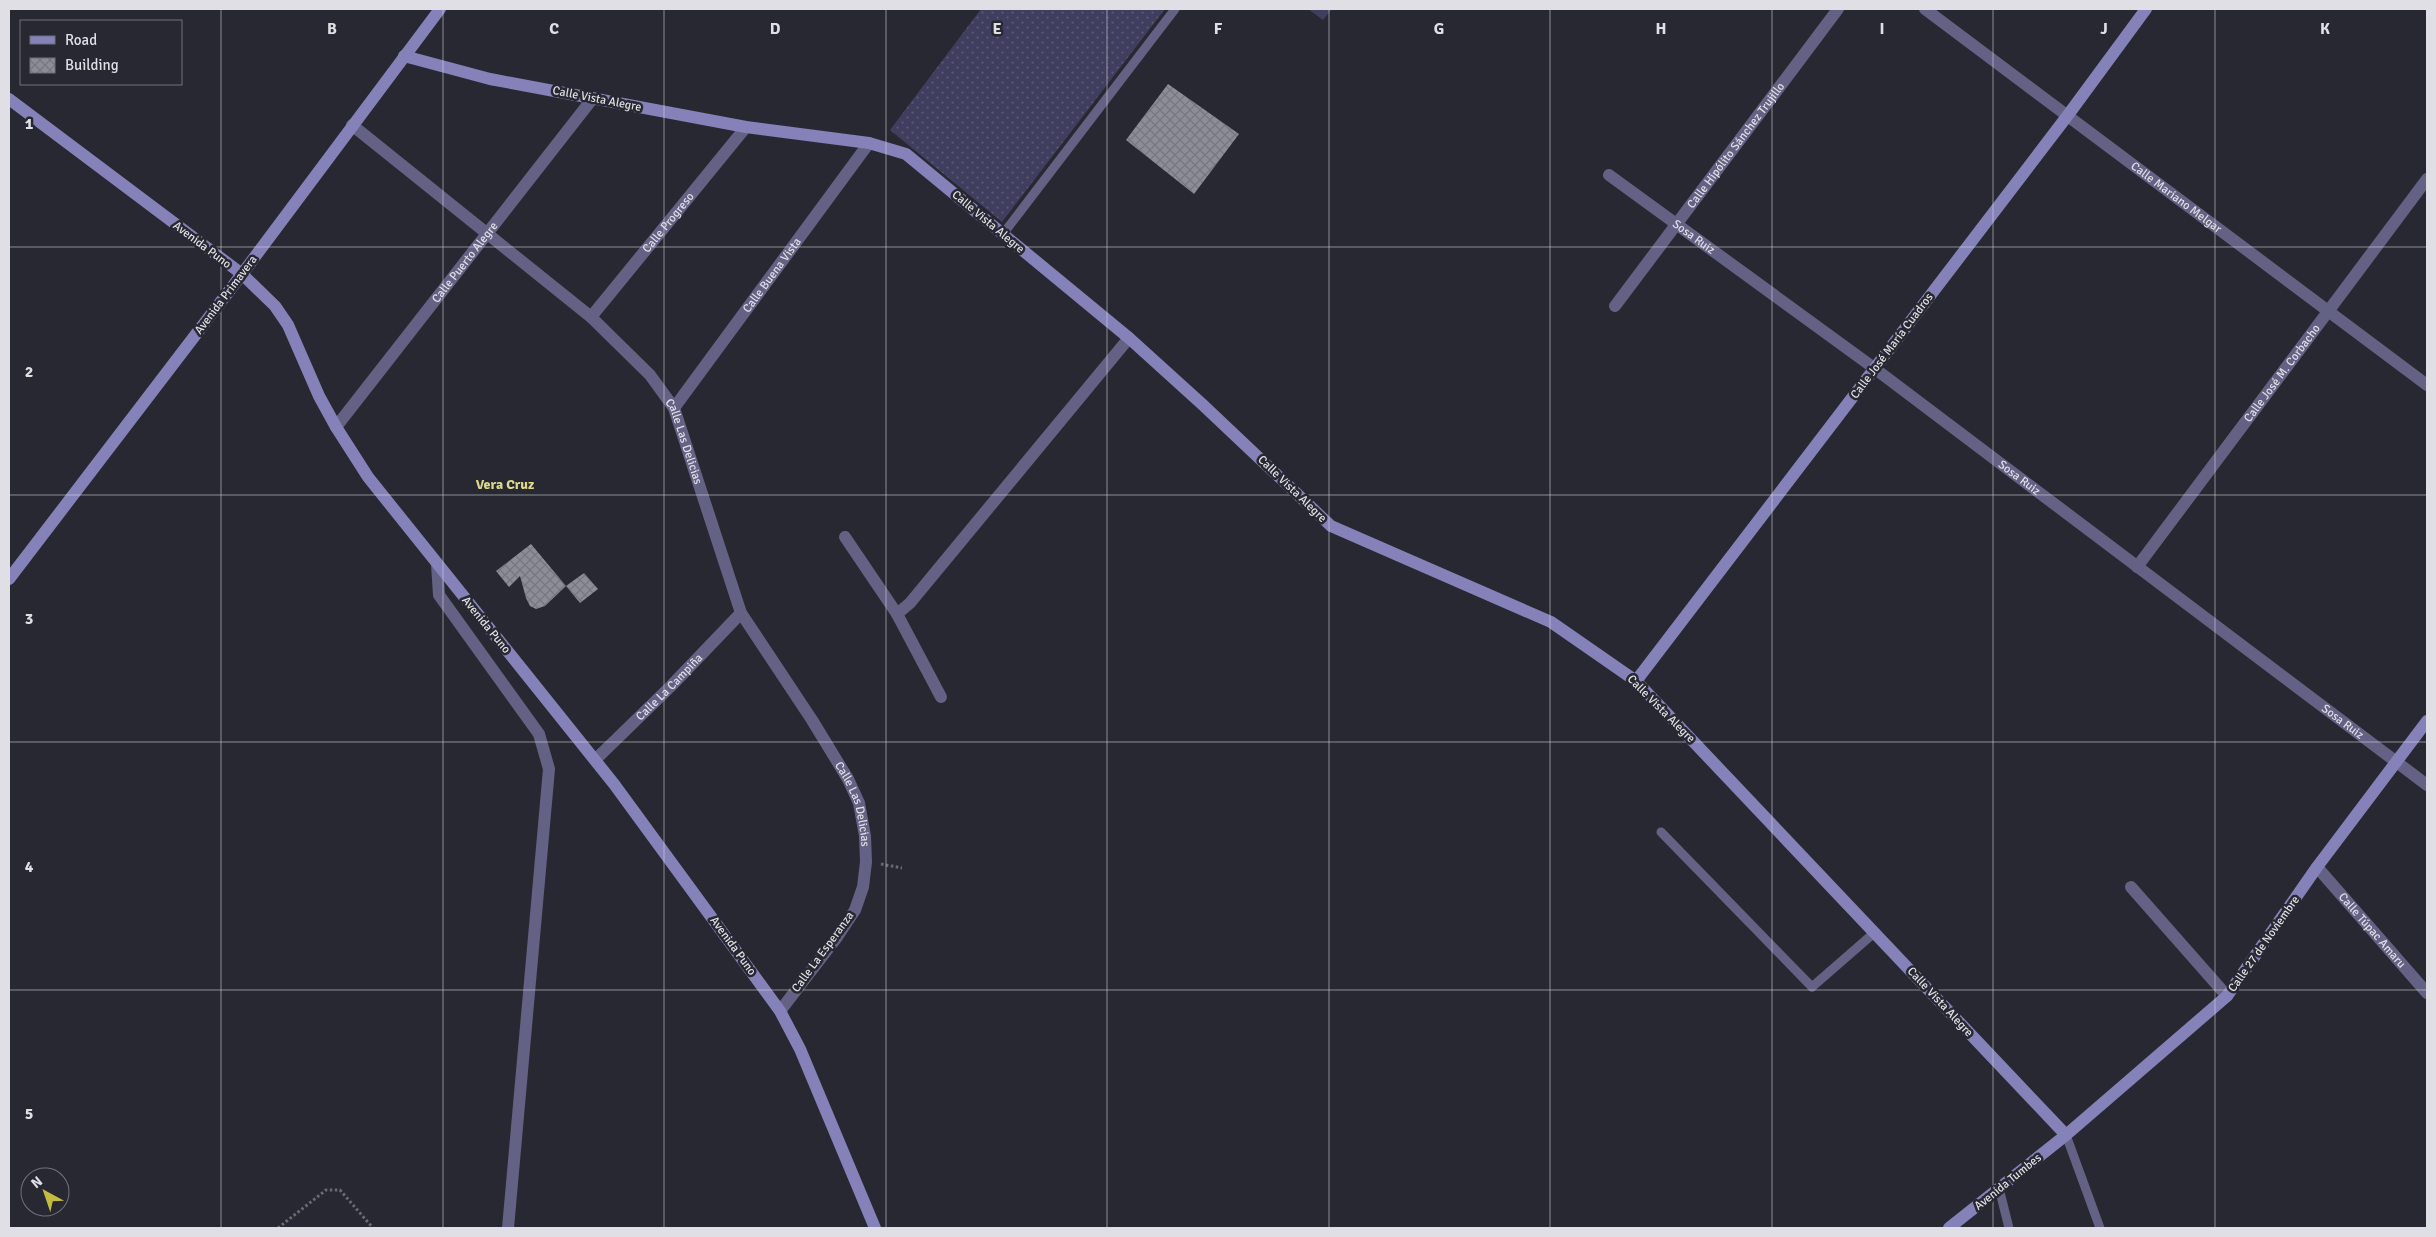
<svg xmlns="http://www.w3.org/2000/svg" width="2436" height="1237" font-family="Signika,sans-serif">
  <defs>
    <pattern id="grass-dots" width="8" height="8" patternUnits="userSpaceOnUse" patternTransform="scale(1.25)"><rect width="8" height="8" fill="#3f3e5e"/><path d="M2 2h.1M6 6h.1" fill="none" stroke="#5a5975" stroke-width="1.8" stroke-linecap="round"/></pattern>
    <pattern id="building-cross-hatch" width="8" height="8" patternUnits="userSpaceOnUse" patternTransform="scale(1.25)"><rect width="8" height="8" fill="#8d8d99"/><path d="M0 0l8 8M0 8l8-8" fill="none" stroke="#777780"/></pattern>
  </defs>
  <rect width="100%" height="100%" fill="#282832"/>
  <!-- grass -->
  <path fill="url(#grass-dots)" d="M981,9h184l-163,213 -112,-92z"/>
  <!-- garden -->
  <path fill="#3f3e5e" d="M1308,9h24l-9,11z"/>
  <!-- building -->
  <g fill="url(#building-cross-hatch)">
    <path d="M1168,84l71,50 -45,60 -68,-54z"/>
    <path d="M531,544l35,42 -21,20 -9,3 -6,-3 -4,-8 -6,-22 -11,11 -13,-16z"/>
    <path d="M584,573l14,16 -18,14 -14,-17z"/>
  </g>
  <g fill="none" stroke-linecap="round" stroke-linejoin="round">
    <!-- path -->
    <g stroke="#6b6b74" stroke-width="3" stroke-dasharray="2.5 2.5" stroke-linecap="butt">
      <path d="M881,864l21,4"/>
      <path d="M278,1228l48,-38h14l33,38"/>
    </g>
    <!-- lane -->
    <g stroke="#646284" stroke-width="9">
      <path d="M1003,234l172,-225"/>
      <path d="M1661,832l151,155 62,-54"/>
      <path d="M2066,1135l34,93"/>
      <path d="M1999,1188l10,40"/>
    </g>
    <!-- street -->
    <g stroke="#646284" stroke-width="12">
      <path id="s1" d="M1925,9l502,376"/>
      <path id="s2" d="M352,125l239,192 59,58 24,33 67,205 71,107 36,59 11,24 6,33 1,26 -3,25 -8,23 -18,27 -57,74"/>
      <path id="s3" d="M1609,175l265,193 553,417"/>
      <path id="s4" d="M1615,306l223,-297"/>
      <path id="s5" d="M591,317l155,-190"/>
      <path id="s6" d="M674,408l195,-265"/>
      <path id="s7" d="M336,427l257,-329"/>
      <path d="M845,537l52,77 44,83"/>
      <path d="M437,564l2,31 100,139 10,35 -41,459"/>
      <path id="s8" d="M2137,567l290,-388"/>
      <path d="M897,614l13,-11 219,-265"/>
      <path id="s9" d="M595,760l76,-74 70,-73"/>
      <path id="s10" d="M2317,867l110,126"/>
      <path d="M2131,887l96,109"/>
    </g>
    <!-- secondary -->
    <g stroke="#8482b8" stroke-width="12">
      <path d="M404,56l86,23 256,48 123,16 37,11 223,184 74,67 128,121 220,96 85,59 430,454"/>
      <path d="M9,99l233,175 33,32 13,19 31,71 17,31 32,50 246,307 166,227 20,38 75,179"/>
      <path d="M9,579l233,-305 198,-265"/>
      <path d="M1636,681l432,-566 78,-106"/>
      <path d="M1949,1228l117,-93 161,-139 90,-129 110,-146"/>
    </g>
  </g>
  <!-- grid -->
  <path fill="none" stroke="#dfdfe5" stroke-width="1" stroke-opacity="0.55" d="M221,9v1219M443,9v1219M664,9v1219M886,9v1219M1107,9v1219M1329,9v1219M1550,9v1219M1772,9v1219M1993,9v1219M2215,9v1219M9,247h2418M9,495h2418M9,742h2418M9,990h2418"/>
  <g text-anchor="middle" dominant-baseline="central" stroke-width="5" stroke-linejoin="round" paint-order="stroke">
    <!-- street labels -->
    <g font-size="12" fill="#dfdfe5" stroke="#282832">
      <text transform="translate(597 99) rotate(11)">Calle Vista Alegre</text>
      <text stroke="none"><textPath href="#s4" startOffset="201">Calle Hipólito Sánchez Trujillo</textPath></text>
      <text stroke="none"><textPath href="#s1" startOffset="314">Calle Mariano Melgar</textPath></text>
      <text stroke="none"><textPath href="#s5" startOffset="122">Calle Progreso</textPath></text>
      <text transform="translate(988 222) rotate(40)">Calle Vista Alegre</text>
      <text stroke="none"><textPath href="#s3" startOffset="105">Sosa Ruiz</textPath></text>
      <text transform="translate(202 245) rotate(37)">Avenida Puno</text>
      <text stroke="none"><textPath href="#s7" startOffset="209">Calle Puerto Alegre</textPath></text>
      <text stroke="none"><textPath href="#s6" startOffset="165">Calle Buena Vista</textPath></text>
      <text transform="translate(226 295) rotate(-53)">Avenida Primavera</text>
      <text transform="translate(1892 346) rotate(-53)">Calle José María Cuadros</text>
      <text stroke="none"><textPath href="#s8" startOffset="242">Calle José M. Corbacho</textPath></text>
      <text stroke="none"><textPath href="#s2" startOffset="465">Calle Las Delicias</textPath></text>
      <text stroke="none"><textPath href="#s3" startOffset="510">Sosa Ruiz</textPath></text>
      <text transform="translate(1292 489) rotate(44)">Calle Vista Alegre</text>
      <text transform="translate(486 625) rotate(51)">Avenida Puno</text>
      <text stroke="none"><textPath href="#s9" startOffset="104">Calle La Campiña</textPath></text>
      <text transform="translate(1661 709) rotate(45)">Calle Vista Alegre</text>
      <text stroke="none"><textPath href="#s3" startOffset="915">Sosa Ruiz</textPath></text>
      <text stroke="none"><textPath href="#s2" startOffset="869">Calle Las Delicias</textPath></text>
      <text stroke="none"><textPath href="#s10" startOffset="84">Calle Túpac Amaru</textPath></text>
      <text transform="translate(2264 944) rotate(-55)">Calle 27 de Noviembre</text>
      <text transform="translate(733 946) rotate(54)">Avenida Puno</text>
      <text transform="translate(823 952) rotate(-54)">Calle La Esperanza</text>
      <text transform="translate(1940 1002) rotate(47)">Calle Vista Alegre</text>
      <text transform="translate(2008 1182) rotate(-39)">Avenida Tumbes</text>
    </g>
    <!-- neighbourhood labels -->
    <g font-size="14" font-weight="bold" fill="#ddda8b" stroke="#282832">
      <text x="505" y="484">Vera Cruz</text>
    </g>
  </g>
  <g font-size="16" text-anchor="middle" font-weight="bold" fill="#dfdfe5" stroke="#282832" stroke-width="5" stroke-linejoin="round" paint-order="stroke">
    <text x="332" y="34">B</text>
    <text x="554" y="34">C</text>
    <text x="775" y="34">D</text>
    <text x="997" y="34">E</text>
    <text x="1218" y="34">F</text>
    <text x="1439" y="34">G</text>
    <text x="1661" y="34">H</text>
    <text x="1882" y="34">I</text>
    <text x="2104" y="34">J</text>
    <text x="2325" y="34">K</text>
    <text x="29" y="129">1</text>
    <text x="29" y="377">2</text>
    <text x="29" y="624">3</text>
    <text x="29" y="872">4</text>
    <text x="29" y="1119">5</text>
  </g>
  <!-- border -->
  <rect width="2436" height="1237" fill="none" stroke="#dfdfe5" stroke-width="20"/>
  <!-- legend -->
  <rect x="20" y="20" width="162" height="65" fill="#282832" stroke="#71717a"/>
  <rect x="30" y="36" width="25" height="8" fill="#8482b8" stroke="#71717a"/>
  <text x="65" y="45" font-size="15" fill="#dfdfe5">Road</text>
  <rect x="30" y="58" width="25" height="15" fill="url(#building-cross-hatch)" stroke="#71717a"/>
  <text x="65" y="70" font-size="15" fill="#dfdfe5">Building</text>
  <!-- north arrow -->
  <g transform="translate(45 1192) rotate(320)"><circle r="24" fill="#282832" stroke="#71717a"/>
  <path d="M0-4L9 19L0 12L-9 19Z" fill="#c4bc3e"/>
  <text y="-8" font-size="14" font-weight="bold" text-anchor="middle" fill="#dfdfe5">N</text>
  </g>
</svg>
